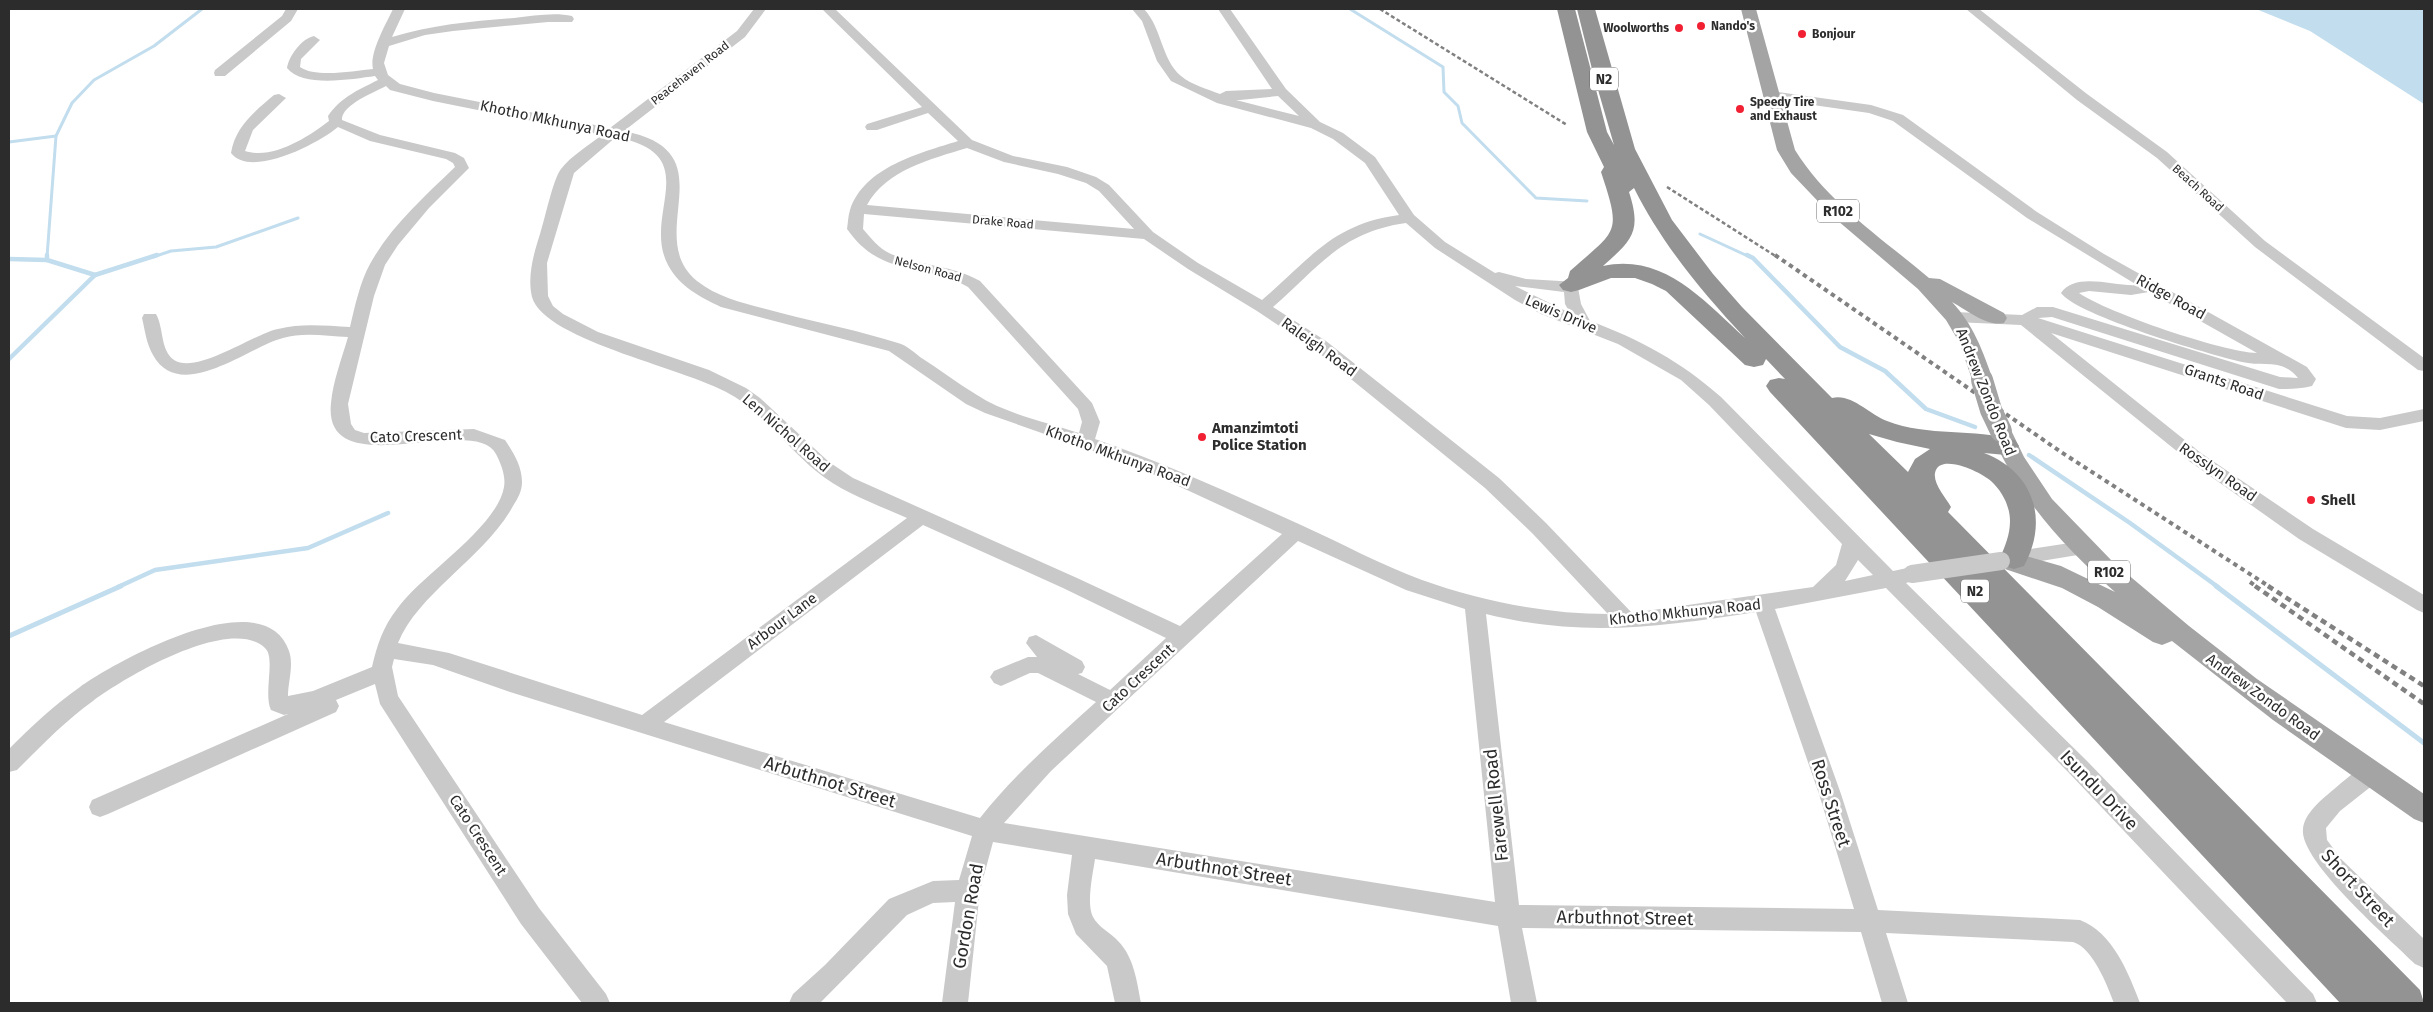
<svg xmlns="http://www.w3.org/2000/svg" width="2433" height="1012" font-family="'Fira Sans',sans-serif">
  <rect width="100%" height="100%" fill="#fff"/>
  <!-- water -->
  <path fill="#c2dded" d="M2256,9h168v95l-114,-73z"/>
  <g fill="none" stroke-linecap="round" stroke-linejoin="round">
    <!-- stream-far2 -->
    <g stroke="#c2dded" stroke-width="3">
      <path d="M1350,9l93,58 1,25 14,14 4,17 74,75 51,3"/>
      <path d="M9,142l47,-6"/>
      <path d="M1700,234l50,23"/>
      <path d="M47,257l9,-121 16,-33 22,-23 60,-34 48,-37"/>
      <path d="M153,257l18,-6 45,-4 82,-29"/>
    </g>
    <!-- stream-far1 -->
    <g stroke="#c2dded" stroke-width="4.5">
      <path d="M1747,255l6,3 87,89 45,24 41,38 49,18"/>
      <path d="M9,259l38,1"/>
      <path d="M95,275l62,-20"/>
      <path d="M9,359l86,-84 -48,-15v-5"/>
      <path d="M2029,455l101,68 88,64"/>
      <path d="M118,587l37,-17 153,-22 80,-35"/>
    </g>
    <!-- stream -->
    <g stroke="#c2dded" stroke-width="5">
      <path d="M2216,586l208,157"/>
      <path d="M9,636l112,-50"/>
    </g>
    <!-- minor -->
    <g fill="#c9c9c9" fill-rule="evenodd">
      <path d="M286,9h12l-7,12 -66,55h-10l-1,-3 1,-3 67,-54z"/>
      <path d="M393,9h12l-13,28c40,-12 81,-16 122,-19 19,-2 40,-6 58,-2l2,3 -2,3h-24l-95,9 -28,4 -36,11 -5,17 4,12 12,9 34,9 176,35 127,-97 17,-22h12l-21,28 -121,94c106,21 17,104 73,150 24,19 55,24 84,32 39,10 79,18 117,30 8,2 16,9 22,14 19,12 37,26 57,38 29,19 69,27 102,38l3,-11 -4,-13 -110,-122c-45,-26 -86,-8 -121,-58 1,-6 1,-13 3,-19 14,-43 70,-57 108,-69l-30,-28 -51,17h-10l-2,-3 2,-3 55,-17 -100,-98h13l137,131 41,16 54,11 29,10 13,8 44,47 45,31 64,37c48,-41 70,-76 137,-85l-34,-52 -32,-24 -22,-11 -94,-25 -46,-22 -14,-20 -15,-40 -10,-12h12c18,19 17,50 37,67 11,9 26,13 39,18l6,-3 46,-2 -54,-80h12l56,80 34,33 23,11 32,24 39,58 31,27 50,31 4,-1 27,7 51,3 4,22 9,17c51,19 90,40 131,76l172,174 19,-4 7,2 3,5 -3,5 -13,4 180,177 227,234 4,9h-30l-217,-229 -184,-186 -111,21 66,185 37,116 202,10c33,13 48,52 60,83h-26c-7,-18 -21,-55 -41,-61l-187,-9 22,70h-26l-21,-71 -339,-4 15,75h-26l-13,-77 -403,-67c-2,14 -9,45 -2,58 5,10 18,16 25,24 16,16 19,41 23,62h-26l-8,-37 -31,-32 -8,-20 -1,-19 5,-40 -79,-13 -13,48 -12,113h-26l13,-101 -22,1 -26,12 -87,88h-31l4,-9 32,-29 64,-66 44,-18 26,-1 13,-44 -462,-144 -77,-27 -39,-6 -2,8 6,29 141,212 67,86 4,9h-28l-61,-79 -141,-220 -5,-20 -39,16 3,6 -3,6 -228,102 -8,3 -8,-3 -3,-7 3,-7 196,-86 -4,1 -13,-5c-8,-17 5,-52 -6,-62 -35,-33 -140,29 -172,53 -28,20 -52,45 -76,69l-8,2v-23c22,-22 45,-44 71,-62 37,-26 184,-108 209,-36 5,14 -1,31 -1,45l25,-5 59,-24c5,-22 11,-40 25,-58 25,-35 100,-81 107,-122 2,-11 -3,-23 -8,-33 -22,-42 -174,33 -165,-51 2,-22 11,-45 17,-66 -21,-1 -45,-5 -65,1 -35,9 -103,66 -130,17 -7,-12 -8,-25 -11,-37l2,-4h12c8,14 4,36 18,46 23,15 79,-26 104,-31 24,-6 48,-3 72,-2 5,-21 10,-45 20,-63 21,-38 54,-67 85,-97l-2,-4 -7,-4 -76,-18 -32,-14c-19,16 -87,52 -107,26 4,-26 24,-42 43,-58l5,-1 7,4 -33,32 -8,21c28,9 63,-14 84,-30l-1,-5c13,-19 30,-26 50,-36l-3,-4c-22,3 -73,12 -88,-8 2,-12 14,-29 27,-32l6,4 -19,19 -1,8c15,11 54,4 73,2 -4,-16 13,-45 20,-60zM386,86l4,4 43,11 169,34c-13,10 -31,21 -41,34 -8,10 -16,50 -21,65 -6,19 -13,42 -8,63 13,45 161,72 203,100 31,20 53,51 81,74 26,22 60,33 91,47l-265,197 -193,-62 -51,-10c20,-50 87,-86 115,-137 5,-8 9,-15 9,-24 0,-16 -9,-30 -17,-42l-31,-11 -110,4 -9,-3 -4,-6 -3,-20 26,-108 11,-31 13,-20 31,-37 40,-40 -5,-10 -9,-5 -75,-18 -38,-15c-1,-15 33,-28 44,-34zM1278,96l21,20 -63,-16h4zM616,137c91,18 25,77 52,128 12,22 32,32 53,42l168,44 77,53 19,9 148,52 149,69 -102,92 -103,-48 -224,-100 -24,-16 -69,-64 -14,-10 -37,-18 -111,-38 -35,-18 -10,-8 -5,-10 -1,-33 27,-90zM967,148l37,14 54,12 28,9 13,8 35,38 -267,-24c19,-35 64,-46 100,-57zM864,214l280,25 44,30 69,42 57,38 171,139 47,45 76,81c-63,0 -127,-13 -186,-34 -41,-15 -81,-37 -121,-55 -67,-30 -136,-62 -206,-86l5,-17 -8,-19 -112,-122c-28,-16 -60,-15 -89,-27 -12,-5 -20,-16 -28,-25zM1406,223l29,25 80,52 26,14 77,30 63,36 28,25 133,139 -6,21 -23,22 -181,26 -86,-90 -47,-45 -173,-137 -53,-34c46,-40 68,-75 133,-84zM1515,286l49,6 1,12 5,9zM923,525l140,63 103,50 -56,52 -32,-16 4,-1 3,-6 -3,-6 -46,-26 -7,2 -3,6 11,14h-9l-34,14 -4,6 4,6 7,3 29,-13h8l58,29c-41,37 -82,73 -116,116l-316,-96zM1298,541l108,49 59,19 30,293 -491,-79 47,-52zM1858,560l15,15 -28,6zM1756,612l63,182 35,115 -335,-4 -33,-291c97,24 173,13 270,-2z"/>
      <path d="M1966,9h13l108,85 80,58 98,89 159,117v13l-6,-1 -163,-123 -98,-89 -80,-58z"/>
      <path d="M1770,91l101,14 32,10 134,97 67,42 203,113 9,12 -4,7c-12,3 -21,3 -33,3l-227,-72 -14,1 309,98 33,2 44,-9v12l-44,9 -34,-2 -295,-95 150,120 112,76 111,66v18l-7,-3 -118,-71 -110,-78 -168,-136 -66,-3 -6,-1 -2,-4 2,-4 6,-1 67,3 15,-8h16l227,70 18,1c-15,-20 -36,-11 -56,-16 -31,-7 -166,-47 -181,-69 15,-22 54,-6 76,-8l-110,-67 -134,-97 -24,-8 -104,-15 -2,-3zM2089,291l42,4 18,-3 108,61c-34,-1 -149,-40 -178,-60z"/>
      <path d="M2083,541l7,2 3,5 -3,5 -85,14 -7,-2 -3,-5 3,-5 7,-2z"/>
      <path d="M2370,764l8,3 3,7 -3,7 -38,30 -14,17 1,12 14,19 83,80v29l-9,-4c-24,-24 -116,-103 -112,-135 1,-15 19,-30 30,-39 11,-9 23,-21 37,-26z"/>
    </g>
    <!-- major -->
    <g fill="#a4a4a4" fill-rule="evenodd">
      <path d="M1741,9h15l39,141c32,52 88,89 134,128l11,1 64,34 3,5 -3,5c-17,4 -37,-13 -52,-21 21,22 31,49 41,78l-3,5 -8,2 -8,-2 -15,-43 -13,-22 -28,-31 -87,-74 -40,-42 -14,-23z"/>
      <path d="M2001,423l8,3 15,31 28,42 61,63 76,64 68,53 167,115v29l-10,-4 -141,-99 -101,-79 -10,4 -9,-3 -55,-35 -36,-19 -63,-21 -3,-7 3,-7 9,-2 53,15 54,26c-53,-47 -97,-95 -125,-161l3,-5z"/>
    </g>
    <!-- highway -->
    <path fill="#939393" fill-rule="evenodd" d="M1557,9h18l32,123 7,13 -22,-76 -15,-60h18l40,140 37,71 41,54 29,33 90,91c19,-5 37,16 55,23 41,16 87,7 128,19l4,6 -4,6 -9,3 -22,-2c50,19 65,67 40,113l-10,3 -10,-3 -4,-8c5,-12 10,-23 10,-37 0,-15 -8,-30 -19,-40 -10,-9 -52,-29 -56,-8 -2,11 11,25 16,34l-3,5 472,478 4,13h-84l-570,-611 -4,-6 4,-6 9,-2 6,1 -19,-20 -3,6 -9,2 -9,-2 -79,-74 -14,-7 -17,-6h-24l-32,12 -8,2 -8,-2 -4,-5 9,-7 2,-7c47,-42 52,-36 31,-99l3,-5 -17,-35zM1634,188c28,56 68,104 111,150 -41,-37 -81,-85 -142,-72 29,-26 39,-34 26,-74zM1869,434l28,8 33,7 -15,10 -7,13z"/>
    <!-- rail-far2 -->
    <g stroke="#818181" stroke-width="2.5" stroke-dasharray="4 2.5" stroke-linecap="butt">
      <path d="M1380,9l187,116"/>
      <path d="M1667,187l110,70"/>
    </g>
    <!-- rail-far1 -->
    <g stroke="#818181" stroke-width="4" stroke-dasharray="4.5 4" stroke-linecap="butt">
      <path d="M1775,255l286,197 209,135"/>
      <path d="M2250,582l7,5"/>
    </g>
    <!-- rail -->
    <g stroke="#818181" stroke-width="4.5" stroke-dasharray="6 4.5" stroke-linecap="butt">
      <path d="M2255,586l169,118"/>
      <path d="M2268,586l156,100"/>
    </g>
    <!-- minor-bridge -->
    <path stroke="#c9c9c9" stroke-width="18" d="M1912,574l89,-13"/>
    <!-- major-bridge -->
    <path stroke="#a4a4a4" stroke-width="22" d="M1982,380l9,30 10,21"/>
  </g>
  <!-- markers -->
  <g fill="#f12032" stroke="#fff" stroke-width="2">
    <circle cx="1701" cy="26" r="5"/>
    <circle cx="1679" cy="28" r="5"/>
    <circle cx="1802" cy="34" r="5"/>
    <circle cx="1740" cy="109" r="5"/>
    <circle cx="1202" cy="437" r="5"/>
    <circle cx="2311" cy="500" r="5"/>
  </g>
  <g text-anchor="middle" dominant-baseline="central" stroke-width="5" stroke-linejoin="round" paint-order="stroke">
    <!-- far-poi labels -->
    <g font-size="12" font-weight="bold" fill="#2c2c2c" stroke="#fff" text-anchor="start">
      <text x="1711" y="26">Nando's</text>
      <text x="1669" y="28" text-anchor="end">Woolworths</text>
      <text x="1812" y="34">Bonjour</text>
      <text x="1750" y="102">Speedy Tire<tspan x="1750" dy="14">and Exhaust</tspan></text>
    </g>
    <!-- far-street labels -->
    <g font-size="12" fill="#2c2c2c" stroke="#fff">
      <text transform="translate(690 73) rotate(-38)">Peacehaven Road</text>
      <text transform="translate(2198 188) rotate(42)">Beach Road</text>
      <text transform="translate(1003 222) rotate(5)">Drake Road</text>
      <text transform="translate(928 269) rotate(15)">Nelson Road</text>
    </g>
    <!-- shield labels -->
    <g fill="#fff" stroke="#6b6b6b" stroke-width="1">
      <rect x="1590" y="67.5" width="28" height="23" rx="4"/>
      <rect x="1817" y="199.5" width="42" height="23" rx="4"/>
      <rect x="2088" y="560.5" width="42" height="23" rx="4"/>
      <rect x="1961" y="579.5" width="28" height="23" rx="4"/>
    </g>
    <g font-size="14" font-weight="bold" fill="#2c2c2c">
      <text x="1604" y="79">N2</text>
      <text x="1838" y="211">R102</text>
      <text x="2109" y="572">R102</text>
      <text x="1975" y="591">N2</text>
    </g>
    <!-- street labels -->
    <g font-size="15" fill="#2c2c2c" stroke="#fff">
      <text transform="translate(555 121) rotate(12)">Khotho Mkhunya Road</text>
      <text transform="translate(2171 297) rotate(29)">Ridge Road</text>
      <text transform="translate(1561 314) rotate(23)">Lewis Drive</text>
      <text transform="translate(1319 347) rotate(36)">Raleigh Road</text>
      <text transform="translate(2224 382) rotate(19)">Grants Road</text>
      <text transform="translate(1986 392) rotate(68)">Andrew Zondo Road</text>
      <text transform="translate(786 433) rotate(41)">Len Nichol Road</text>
      <text transform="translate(416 436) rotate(-2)">Cato Crescent</text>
      <text transform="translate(1118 456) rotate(20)">Khotho Mkhunya Road</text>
      <text transform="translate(2218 472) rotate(35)">Rosslyn Road</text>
      <text transform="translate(1685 612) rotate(-6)">Khotho Mkhunya Road</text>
      <text transform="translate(782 621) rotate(-37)">Arbour Lane</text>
      <text transform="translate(1138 678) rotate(-43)">Cato Crescent</text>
      <text transform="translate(2263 697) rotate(36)">Andrew Zondo Road</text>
      <text transform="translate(478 835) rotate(57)">Cato Crescent</text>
    </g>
    <!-- poi labels -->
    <g font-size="15" font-weight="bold" fill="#2c2c2c" stroke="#fff" text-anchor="start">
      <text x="1212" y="428">Amanzimtoti<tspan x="1212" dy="17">Police Station</tspan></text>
      <text x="2321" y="500">Shell</text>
    </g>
    <!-- near-street labels -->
    <g font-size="18" fill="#2c2c2c" stroke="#fff">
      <text transform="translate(830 782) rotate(17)">Arbuthnot Street</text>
      <text transform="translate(2099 790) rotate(46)">Isundu Drive</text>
      <text transform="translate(1831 803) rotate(72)">Ross Street</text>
      <text transform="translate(1496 805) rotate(-96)">Farewell Road</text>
      <text transform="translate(1224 869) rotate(9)">Arbuthnot Street</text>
      <text transform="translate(2358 888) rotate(47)">Short Street</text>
      <text transform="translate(968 916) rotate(-80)">Gordon Road</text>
      <text transform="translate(1625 918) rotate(1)">Arbuthnot Street</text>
    </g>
  </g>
  <!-- border -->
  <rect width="2433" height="1012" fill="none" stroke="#2c2c2c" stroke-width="20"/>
</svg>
